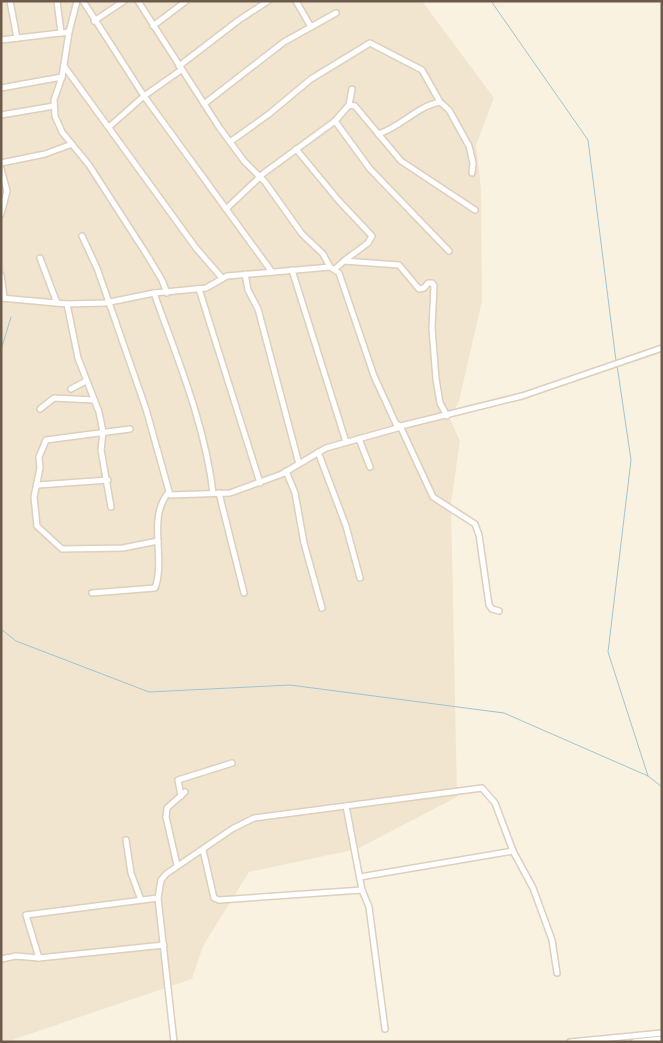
<svg xmlns="http://www.w3.org/2000/svg" width="663" height="1043" font-family="'Golos Text',sans-serif">
  <rect width="100%" height="100%" fill="#faf2e0"/>
  <!-- residential -->
  <path fill="#f1e5cf" d="M1,1h421l72,97 -18,47 5,44 1,112 -23,100 -9,18 10,22 -9,62 6,294 -100,52 -108,23 -46,74 -11,33 -186,63h-5z"/>
  <g fill="none" stroke-linecap="round" stroke-linejoin="round">
    <!-- stream -->
    <g stroke="#9ec5d2" stroke-width="1">
      <path d="M491,1l97,139 28,221"/>
      <path d="M1,350l10,-33"/>
      <path d="M617,365l14,95 -23,192 40,124"/>
      <path d="M1,629l15,12 133,51 141,-7 214,28 144,63 14,11"/>
    </g>
    <defs>
      <g id="minor">
        <path d="M10,1l7,37"/>
        <path d="M57,1l4,32"/>
        <path d="M77,1l-8,31 -7,45 -8,23 1,16 7,16 27,33 58,90 15,25 5,13"/>
        <path d="M83,1l61,95 128,176"/>
        <path d="M138,1l81,126 25,34 21,21 37,52 21,20 7,13"/>
        <path d="M296,1l15,26"/>
        <path d="M94,21l30,-20"/>
        <path d="M153,26l33,-25"/>
        <path d="M1,40l68,-8"/>
        <path d="M64,66l132,182 26,30"/>
        <path d="M179,66l60,-46 29,-19"/>
        <path d="M1,88l61,-11"/>
        <path d="M204,104l80,-62 52,-29"/>
        <path d="M349,105l6,1 46,55 74,49"/>
        <path d="M1,115l53,-9"/>
        <path d="M335,121l35,48 79,82"/>
        <path d="M109,127l35,-31 37,-26"/>
        <path d="M378,134c22,-6 39,-28 62,-32"/>
        <path d="M230,142l39,-28 42,-35 59,-36 52,27 18,32 9,8 20,36 4,17 -1,10"/>
        <path d="M296,149l43,52 33,35 -4,7 -23,17"/>
        <path d="M1,163l44,-9 27,-10"/>
        <path d="M1,169l6,22 -6,23"/>
        <path d="M226,209l38,-36 71,-52 14,-16 3,-16"/>
        <path d="M82,236l15,32 49,141 24,86 60,-2 52,-19 44,-26 75,-21"/>
        <path d="M40,258l17,45"/>
        <path d="M335,269l9,-8 55,4 20,24 5,-1 4,-5h4l2,3 -2,42 4,51 4,24 7,13"/>
        <path d="M292,270l54,172"/>
        <path d="M245,274l3,16 10,19 41,155"/>
        <path d="M1,275l3,22"/>
        <path d="M199,289l61,194"/>
        <path d="M154,293c23,65 51,131 59,200"/>
        <path d="M1,298l66,6 38,-1 49,-10 52,-5 21,-12 103,-9 9,6 35,103 22,48 5,2 121,-30 140,-48"/>
        <path d="M67,304l11,54 21,54 4,20 -2,18 10,57"/>
        <path d="M71,389l15,-8"/>
        <path d="M40,409l14,-11 40,2"/>
        <path d="M401,428l32,69 42,27 4,11 10,70 3,4 7,2"/>
        <path d="M130,429l-84,11 -7,17 1,11 -6,29 3,29 25,23 61,-1 35,-7"/>
        <path d="M359,439l11,28"/>
        <path d="M318,452l28,74 14,52"/>
        <path d="M286,471l9,22 9,50 18,65"/>
        <path d="M38,485l70,-5"/>
        <path d="M219,493l25,100"/>
        <path d="M92,593l63,-5c11,-30 -8,-69 13,-95"/>
        <path d="M181,796l-3,-16 54,-17"/>
        <path d="M346,806l16,84 7,17 16,122"/>
        <path d="M126,840l5,33 10,27"/>
        <path d="M203,850l11,48 5,2 143,-10"/>
        <path d="M177,865l-11,-48 1,-9 18,-16"/>
        <path d="M360,877l153,-26"/>
        <path d="M39,958l-13,-43 132,-17"/>
        <path d="M1,959l15,-3 23,2 125,-13"/>
        <path d="M174,1042l-16,-144 3,-18 5,-6 66,-45 22,-11 228,-30 13,15 18,48 20,37 19,52 5,33"/>
        <path d="M570,1042l92,-9"/>
        <path d="M634,1042l28,-3"/>
      </g>
    </defs>
    <!-- minor casing -->
    <use href="#minor" stroke="#ddcfbd" stroke-width="8"/>
    <!-- minor -->
    <use href="#minor" stroke="#fff" stroke-width="5"/>
  </g>
  <!-- border -->
  <rect width="663" height="1043" fill="none" stroke="#6e5a4a" stroke-width="5"/>
</svg>
